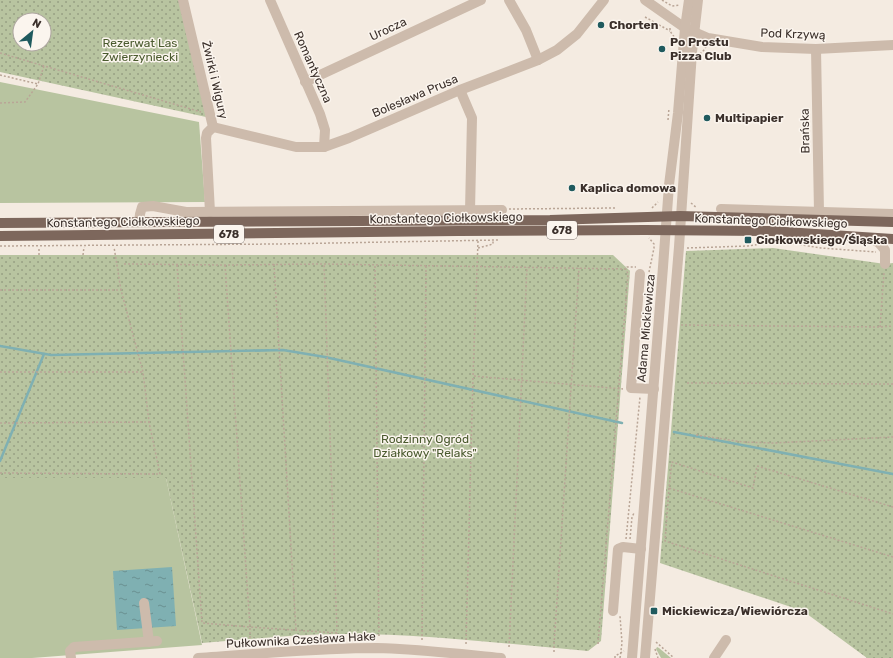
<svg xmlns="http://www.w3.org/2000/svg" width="893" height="658" font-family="Rubik,sans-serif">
  <defs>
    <pattern id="park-dots" width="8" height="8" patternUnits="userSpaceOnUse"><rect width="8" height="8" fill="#b8c4a0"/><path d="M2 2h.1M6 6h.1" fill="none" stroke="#97a083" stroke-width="1.8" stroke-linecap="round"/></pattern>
    <pattern id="water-ripples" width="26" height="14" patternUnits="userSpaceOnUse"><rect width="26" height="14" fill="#7fb0b2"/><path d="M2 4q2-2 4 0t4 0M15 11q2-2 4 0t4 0" fill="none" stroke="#699091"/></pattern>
  </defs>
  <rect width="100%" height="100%" fill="#f4ebe1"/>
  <!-- grass -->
  <g fill="#b8c4a0">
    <path d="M0,82l199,40 6,80 -205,1z"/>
    <path d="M0,478h166l36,167 -170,13h-32z"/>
    <path d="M657,647l2,1 12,10h-10l-5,-9z"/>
  </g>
  <!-- park -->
  <g fill="url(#park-dots)" fill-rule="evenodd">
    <path d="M0,0h180l26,117 -206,-45zM20,20h24v24h-24z"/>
    <path d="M773,248l112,16 8,-1v395h-26l-64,-47 -143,-48 26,-312z"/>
    <path d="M0,255h613l17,16 -29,370 -13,10c-83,-7 -167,-18 -250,-17 -45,0 -91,6 -136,9l-36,-165h-166z"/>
  </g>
  <!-- water -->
  <path fill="url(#water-ripples)" d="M172,567l4,59 -59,4 -4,-59z"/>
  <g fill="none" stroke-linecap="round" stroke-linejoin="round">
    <!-- stream -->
    <g stroke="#7fb0b2" stroke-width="2.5">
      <path d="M0,346l51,9 232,-5 42,7 297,66"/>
      <path d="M674,432l219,42"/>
      <path d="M0,461l44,-107"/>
    </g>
    <!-- path -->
    <g stroke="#b9a596" stroke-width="1.5" stroke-dasharray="2 2" stroke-linecap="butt">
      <path d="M662,0l10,6 8,-1"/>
      <path d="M645,17l25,14"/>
      <path d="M670,28v3l5,7"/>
      <path d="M0,53l201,59"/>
      <path d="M700,54l5,-5 1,-3"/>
      <path d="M0,75l38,9"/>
      <path d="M0,103l25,-1 13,-18 6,-18"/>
      <path d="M668,120l1,-12"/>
      <path d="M691,203l6,5"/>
      <path d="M652,208l6,-6"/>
      <path d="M509,209l107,-1"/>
      <path d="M478,241l-5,135 150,13"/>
      <path d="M784,242l37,6 55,4"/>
      <path d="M0,246l279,-2 219,-4"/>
      <path d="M478,248l15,-4v-4"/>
      <path d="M687,248l61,-2 32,-5"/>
      <path d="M39,255v-8"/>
      <path d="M83,255l1,-8"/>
      <path d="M124,264l101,1 99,-1 302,5 1,-2h9"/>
      <path d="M274,264l22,366"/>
      <path d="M177,265l25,358 48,4v13"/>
      <path d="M225,265l25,362 87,6 -13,-369"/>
      <path d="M375,266l4,372"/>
      <path d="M649,272l5,-24v-4l-5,-6"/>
      <path d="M0,290h121"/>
      <path d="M681,325l199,2 13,-1"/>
      <path d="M880,327l4,-54"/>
      <path d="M0,372h142"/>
      <path d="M687,383l206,1"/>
      <path d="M0,423l149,-1"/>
      <path d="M696,435l47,7 30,1 120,-6"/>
      <path d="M0,473l160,1 -11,-52 -6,-50 -22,-82 -7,-43"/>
      <path d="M669,488l-4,53 228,73"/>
      <path d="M893,507l-136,-41 -4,22 -81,-26 -3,26 224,69"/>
      <path d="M626,539l14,-142"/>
      <path d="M630,539l2,-22 2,-4"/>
      <path d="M337,638v-5"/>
      <path d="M422,640l4,-374"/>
      <path d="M656,642l18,16"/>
      <path d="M466,644l7,-268"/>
      <path d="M598,644l30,-370 -2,-5"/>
      <path d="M509,647l18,-380"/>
      <path d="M655,649l3,9"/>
      <path d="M554,652v-7l25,-377"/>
      <path d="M615,658v-2l9,-5"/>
      <path d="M620,658l2,-15 -2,-27"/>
    </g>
    <!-- minor -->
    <g stroke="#cdbbac" stroke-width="10">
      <path d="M183,0l30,127 -6,6 -1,5 4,74"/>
      <path d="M270,0l50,114 5,16 -1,17"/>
      <path d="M509,0l17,30 12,30"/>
      <path d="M645,0l40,28 23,10 54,9 54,2 77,-4"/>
      <path d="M816,49l3,163"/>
      <path d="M305,82l176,-82"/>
      <path d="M460,90l12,28 -2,93"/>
      <path d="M213,127l83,20h28l25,-9 111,-48 78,-30 19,-10 20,-16 27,-34"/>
      <path d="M721,209l172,5"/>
      <path d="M139,222l1,-8 2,-7 11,-1 33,6 316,-2"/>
      <path d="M871,238l8,5 6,7v14"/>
      <path d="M640,274l-9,114 23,1"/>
      <path d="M144,603l5,39"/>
      <path d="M613,611l5,-62 5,-2 18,2"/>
      <path d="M71,658l-1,-7 4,-4 83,-6"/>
      <path d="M198,658c60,-4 119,-10 179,-10 41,1 83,6 124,10"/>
      <path d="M632,658l31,-391 6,-82 9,-72 7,-85 4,-28"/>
      <path d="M645,658l34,-411 13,-195 6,-52"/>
      <path d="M714,658l12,-18"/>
    </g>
    <!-- major -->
    <g stroke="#7d675c" stroke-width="10">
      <path d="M0,223l550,-3 130,-4 213,6"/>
      <path d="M0,236l458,-5 187,-1 125,1 123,8"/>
    </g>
  </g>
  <!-- markers -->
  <g fill="#1f5a5e" stroke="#fbf5ee" stroke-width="1.5">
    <circle cx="601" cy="25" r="4"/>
    <circle cx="662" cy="49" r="4"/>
    <circle cx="707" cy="118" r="4"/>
    <circle cx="572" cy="188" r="4"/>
    <rect x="744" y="236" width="8" height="8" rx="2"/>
    <rect x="650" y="607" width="8" height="8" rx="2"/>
  </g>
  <g text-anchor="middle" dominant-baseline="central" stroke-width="3" stroke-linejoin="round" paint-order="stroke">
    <!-- shield labels -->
    <g fill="#fbf5ee" stroke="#756b66" stroke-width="1">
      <rect x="547" y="221" width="30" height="18" rx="3"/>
      <rect x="214" y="225" width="30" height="18" rx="3"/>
    </g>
    <g font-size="11" font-weight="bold" fill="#3b302b">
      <text x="562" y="230">678</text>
      <text x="229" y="234">678</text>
    </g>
    <!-- poi labels -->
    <g font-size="12" font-weight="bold" fill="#3b302b" stroke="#fbf5ee" text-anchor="start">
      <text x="609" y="25">Chorten</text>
      <text x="670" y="42">Po Prostu<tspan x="670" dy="14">Pizza Club</tspan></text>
      <text x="715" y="118">Multipapier</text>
      <text x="580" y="188">Kaplica domowa</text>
      <text x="756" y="240">Ciołkowskiego/Śląska</text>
      <text x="662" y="611">Mickiewicza/Wiewiórcza</text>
    </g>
    <!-- street labels -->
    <g font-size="12" fill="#3b302b" stroke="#fbf5ee">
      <text transform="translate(388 29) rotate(-25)">Urocza</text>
      <text transform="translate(793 34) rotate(2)">Pod Krzywą</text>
      <text transform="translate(313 67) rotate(66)">Romantyczna</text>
      <text transform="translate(215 80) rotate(77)">Żwirki i Wigury</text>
      <text transform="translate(415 96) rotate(-23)">Bolesława Prusa</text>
      <text transform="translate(805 131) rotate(-91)">Brańska</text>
      <text transform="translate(446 218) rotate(-1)">Konstantego Ciołkowskiego</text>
      <text transform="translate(771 221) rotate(2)">Konstantego Ciołkowskiego</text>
      <text transform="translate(123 222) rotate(-1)">Konstantego Ciołkowskiego</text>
      <text transform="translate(646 328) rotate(-85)">Adama Mickiewicza</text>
      <text transform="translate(301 640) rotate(-3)">Pułkownika Czesława Hake</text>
    </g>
    <!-- park labels -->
    <g font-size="12" fill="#4a5a2e" stroke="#fbf5ee">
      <text x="140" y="43">Rezerwat Las<tspan x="140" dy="14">Zwierzyniecki</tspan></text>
      <text x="425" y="439">Rodzinny Ogród<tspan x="425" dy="14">Działkowy "Relaks"</tspan></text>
    </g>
  </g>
  <!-- north arrow -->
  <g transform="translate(32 32) rotate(29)"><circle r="19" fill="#fbf5ee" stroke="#aea6a0"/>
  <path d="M0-3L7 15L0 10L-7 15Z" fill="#1f5a5e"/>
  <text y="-6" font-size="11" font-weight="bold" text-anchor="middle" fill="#3b302b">N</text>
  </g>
</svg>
